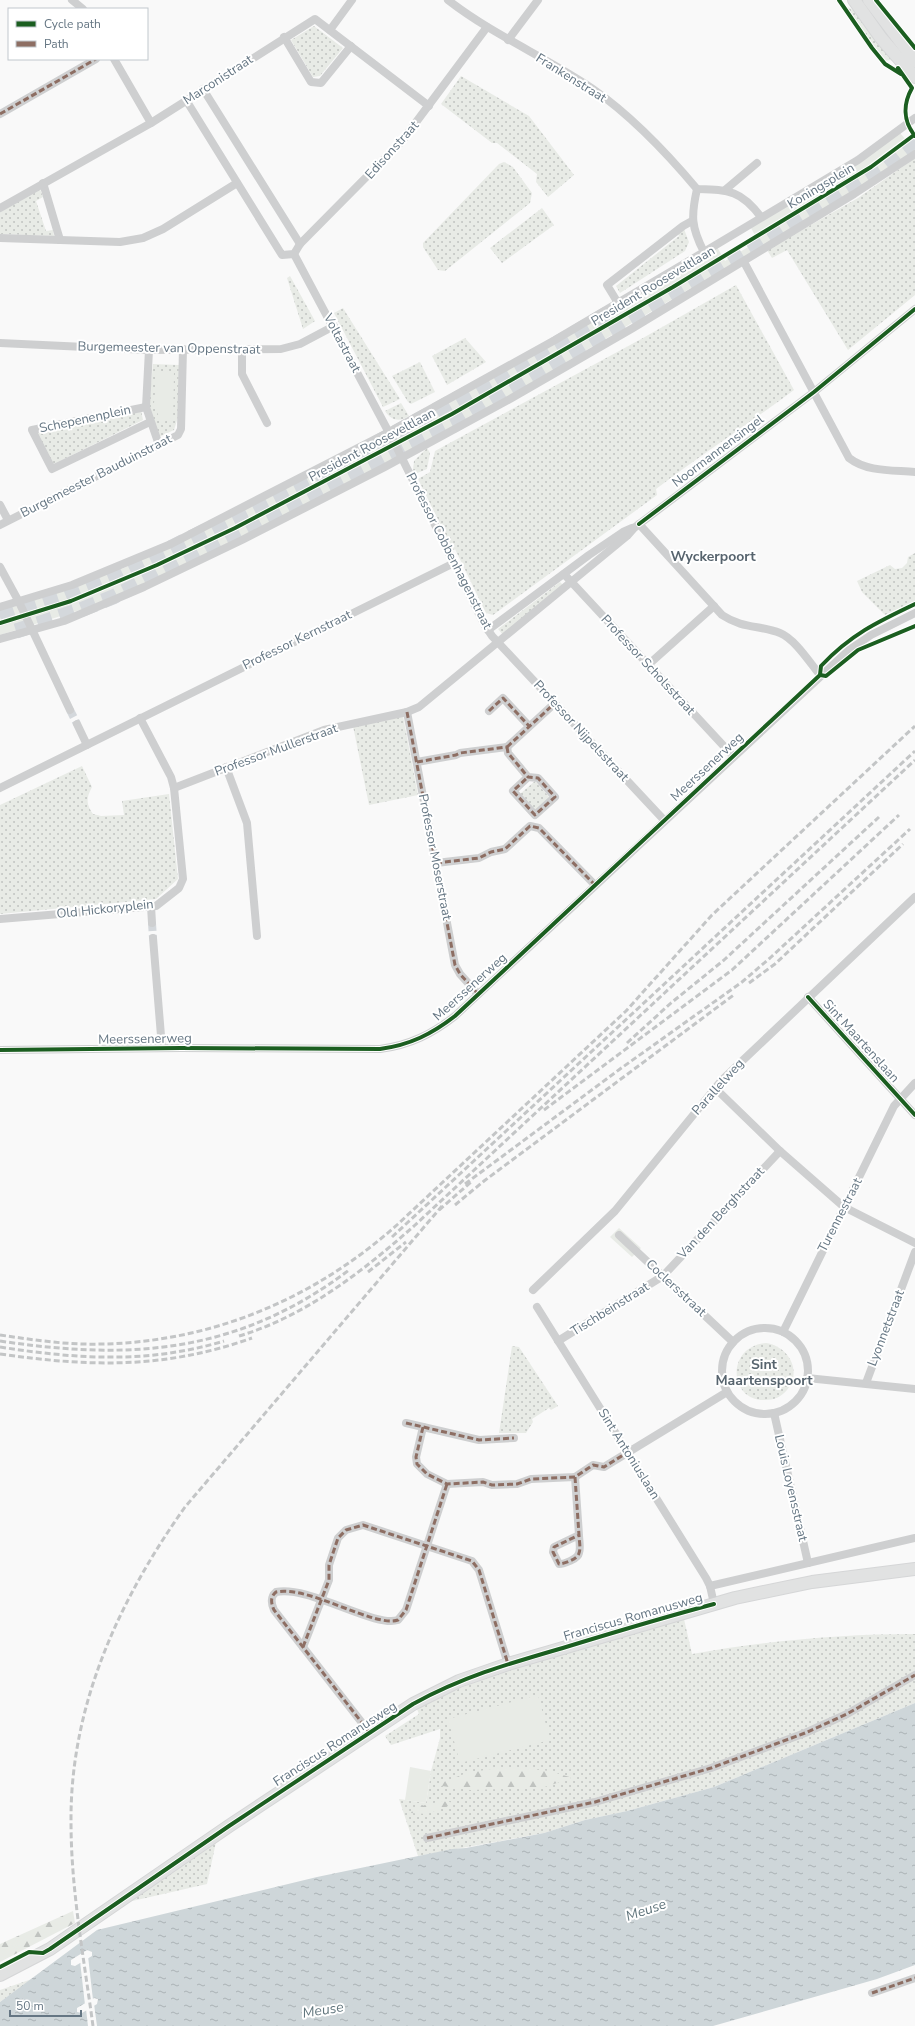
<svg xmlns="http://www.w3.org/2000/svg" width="915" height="2026" font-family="'Nunito Sans',sans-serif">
  <defs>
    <pattern id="grass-dots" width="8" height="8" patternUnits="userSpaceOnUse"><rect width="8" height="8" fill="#e8ebe6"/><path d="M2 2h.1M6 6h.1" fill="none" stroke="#c0c3c0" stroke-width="1.8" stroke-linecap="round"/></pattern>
    <pattern id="forest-firs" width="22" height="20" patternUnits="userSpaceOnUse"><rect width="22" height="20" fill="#e8ebe6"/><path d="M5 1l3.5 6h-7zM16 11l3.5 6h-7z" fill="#c0c3c0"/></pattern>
    <pattern id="water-ripples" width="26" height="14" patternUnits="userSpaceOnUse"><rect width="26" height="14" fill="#ced6d9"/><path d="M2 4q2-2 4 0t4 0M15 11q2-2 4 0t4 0" fill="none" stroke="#abb2b5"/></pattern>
  </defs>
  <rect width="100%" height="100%" fill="#f9f9f9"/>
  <!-- grass -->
  <g fill="url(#grass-dots)">
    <path d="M847,7c13,3 50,54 61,67l-2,2 -11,-14 -5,-2 -5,1 -12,-14z"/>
    <path d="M314,26l29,22 -23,28 -7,1 -22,-37z"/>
    <path d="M461,76l68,40 45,59 -26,22 -12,-15 1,-8 -40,-31h-5l-51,-39z"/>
    <path d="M915,158v137l-67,55 -61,-100 -15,8 -5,-8 91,-52z"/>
    <path d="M504,162l9,5 19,26 -2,10 -85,68 -7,-1 -15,-23v-4l76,-79z"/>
    <path d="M40,189l3,8 -7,4 10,30 7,-1 1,6 -54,-2v-22z"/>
    <path d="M542,208l12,17 -52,38 -12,-15z"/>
    <path d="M684,229l5,13 -4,9 -65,42 -4,-7 63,-50 -1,-2z"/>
    <path d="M290,276l25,45 -12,8 -16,-51z"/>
    <path d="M736,285l58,105c-46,34 -93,65 -138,99l1,6 -164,120 -7,-2 -31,-64 -2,1 -35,-71 12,-7 5,-21 208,-113z"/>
    <path d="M343,308l57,91 -17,8 -49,-94z"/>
    <path d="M465,338l21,24 -39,23 -15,-29z"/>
    <path d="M420,362l15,30 -24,12 -3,-2 -16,-26z"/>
    <path d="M153,364l26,1 -1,52 -4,13 -15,7 -10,-32z"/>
    <path d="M401,403l8,13c-9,6 -18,5 -24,-5z"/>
    <path d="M141,410l2,10 -91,45 -16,-32z"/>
    <path d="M427,448l3,5 -3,16 -12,5 -2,-4 1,-9z"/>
    <path d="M915,553v48l-30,14 -23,-23 -5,-11 33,-16 5,4 7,-1 5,-5 1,-6z"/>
    <path d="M560,582l3,3 -60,50 -5,-6z"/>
    <path d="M403,716l15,79 -49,10 -16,-79z"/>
    <path d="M82,766l10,21c-6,11 -6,17 1,27l8,2 23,-1 -2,-14 47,-7 9,85 -22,20 -156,15v-109z"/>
    <path d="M535,781l15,17 -15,13 -15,-17z"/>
    <path d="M766,1343c22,3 37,28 21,47 -6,7 -13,10 -22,10 -37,1 -39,-54 1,-57z"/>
    <path d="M512,1346l7,1 39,59 -7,4 -2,-2 -17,11 1,3 -7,11h-27z"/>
    <path d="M684,1619l8,35c74,-13 148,-20 223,-20v69l-201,84 -87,24 -42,9 -41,13 -126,23 -19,-57 27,4 5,-32 9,-33v-9l-49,16 -6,-9 34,-22 -2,-5c80,-44 179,-65 267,-90z"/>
    <path d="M216,1842l-9,42 -79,18z"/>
    <path d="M32,1979l-32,23v-12z"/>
  </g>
  <!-- forest -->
  <g fill="url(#forest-firs)">
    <path d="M522,1768l27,3 24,7 -32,10 -71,2 -35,-5 32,-12 24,-4z"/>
    <path d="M442,1801l14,2 -29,11 -16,-1 1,-3 13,-5z"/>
    <path d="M73,1911l2,12 -75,39v-18z"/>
  </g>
  <!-- park -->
  <g fill="#e8ebe6">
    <path d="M900,133l15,17 -32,24 -374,222 -193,104 -181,88 -55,22 -80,25v-24l45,-14 79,-29 139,-67 111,-58 343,-196 8,14 33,-20 -8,-15z"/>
    <path d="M157,371l17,1 -1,46 -12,5 -7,-20z"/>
    <path d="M619,1228l22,20 -9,9 -22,-20z"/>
    <path d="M538,1695l12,45 -90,23 -12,-44z"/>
    <path d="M410,1767l21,4 -5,32 -21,-3z"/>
  </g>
  <!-- water -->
  <path fill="url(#water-ripples)" fill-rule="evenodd" d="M915,1703v262l-38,14 -164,47h-713v-24l97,-72 220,-53 135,-28 14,-1 78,-15 41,-13 42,-9 87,-24zM87,1950l5,2v4l-17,10 -4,-1v-5zM94,1998l4,1 -1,5 -15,9 -5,-1v-4z"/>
  <!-- pier -->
  <g fill="#f9f9f9">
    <path d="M88,1956l5,44 -8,5 -5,-44z"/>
    <path d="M94,2004l3,22h-9l-2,-17z"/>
  </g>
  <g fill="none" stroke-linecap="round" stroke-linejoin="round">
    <!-- street-tunnel -->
    <g stroke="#d4d8dc" stroke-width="8" stroke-dasharray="8 4" stroke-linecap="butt">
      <path d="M70,710l7,14"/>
      <path d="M152,923l1,15"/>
    </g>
    <!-- highway-tunnel -->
    <g stroke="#d4d8dc" stroke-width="15" stroke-dasharray="15 8" stroke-linecap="butt">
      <path d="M495,380l113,-67"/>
      <path d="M0,617l60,-20 55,-22 35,-17 166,-82 186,-102"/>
      <path d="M16,631l64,-21 33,-13 341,-172 303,-181 128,-80 30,-24"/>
    </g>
    <defs>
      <g id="secondary">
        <path d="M854,0l27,38 34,39"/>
        <path d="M869,0l46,61"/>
        <path d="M0,1975l50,-26 179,-123 184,-122 46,-23 49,-17 227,-66 77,-16 103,-13"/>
      </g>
    </defs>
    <!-- secondary casing -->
    <use href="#secondary" stroke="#d5d6d7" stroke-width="14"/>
    <!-- street -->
    <g stroke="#cecfd0" stroke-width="8">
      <path d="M72,0l11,9"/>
      <path d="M448,0c45,35 98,57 145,89 40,28 73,63 104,100 32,1 44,1 64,28"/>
      <path d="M330,30l22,-30"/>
      <path d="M284,37l27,45 10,1 30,-37"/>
      <path d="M508,40l30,-40"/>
      <path d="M114,59l37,64"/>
      <path d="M203,89l97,155"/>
      <path d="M186,100l96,155 12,-1 6,-10 102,-103 85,-114"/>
      <path d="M0,114l96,-55"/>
      <path d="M43,183l17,57"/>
      <path d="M697,189c-6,27 -6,38 7,63"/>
      <path d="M725,190l32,-27"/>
      <path d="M0,208l151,-85 164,-104 114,87"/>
      <path d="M0,238l120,4 23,-4 20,-9 74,-46"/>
      <path d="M294,254l101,190 89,180 8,12 172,184"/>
      <path d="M744,262l105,196c18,14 43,12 66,14"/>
      <path d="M618,303l-11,-18 76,-59 9,-5"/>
      <path d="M0,343l149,7 132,-1 19,-5 34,-18"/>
      <path d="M149,350l-3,57 13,38"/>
      <path d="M242,350v24l25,49"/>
      <path d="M146,407l-114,23 20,39 98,-47"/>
      <path d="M0,505l8,15"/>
      <path d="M639,524l83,91c21,14 38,10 58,18 15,6 30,30 40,42"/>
      <path d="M0,525l178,-90 3,-6 2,-80"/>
      <path d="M0,567l19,35 51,108"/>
      <path d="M564,574l169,182"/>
      <path d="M0,607l72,-22 99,-41 218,-112 166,-92 149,-88 154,-92 57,-42"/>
      <path d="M488,630l101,-75 34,-23 9,-4"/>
      <path d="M0,639l64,-18 80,-34 98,-47 141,-72 127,-69 123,-71 221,-134 61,-40"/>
      <path d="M648,665l66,-59"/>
      <path d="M489,711l14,-13 26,28"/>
      <path d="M407,712l48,253 5,9 18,20"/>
      <path d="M77,724l10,21"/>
      <path d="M507,747l1,6 20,24 10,1 17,19 -20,18 -22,-24 15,-14"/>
      <path d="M507,747l48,-44"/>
      <path d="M417,762l39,-7 4,-2 47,-6"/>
      <path d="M226,767l21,56 10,113"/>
      <path d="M0,788l454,-225"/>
      <path d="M174,788l150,-58 83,-18 12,-5 208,-171 7,-8 180,-136 101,-83"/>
      <path d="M436,863l43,-5 12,-6 14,-3 25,-23 9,2 56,57"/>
      <path d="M151,906l1,17"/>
      <path d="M0,919l156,-13 23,-18 4,-9 -9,-91 -3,-11 -31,-59"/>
      <path d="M153,938l9,110"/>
      <path d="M808,997l107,118"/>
      <path d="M0,1050l181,-2 199,1c30,-4 52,-15 75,-33l394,-366 22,-15 44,-22"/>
      <path d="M715,1088l65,63 64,56 71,36"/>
      <path d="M619,1235l114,107"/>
      <path d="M533,1290l82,-79 106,-130 194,-184"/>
      <path d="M537,1307l169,271 4,8 4,18"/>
      <circle cx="765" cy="1371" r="43"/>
      <path d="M783,1332l111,-226 21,-23"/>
      <path d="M558,1341l105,-65 117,-125"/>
      <path d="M807,1378l108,11"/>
      <path d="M866,1383l49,-131"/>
      <path d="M774,1413l34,150"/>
      <path d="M406,1423l73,17 35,-2"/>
      <path d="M423,1427l-7,30 1,7 10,10 20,10 36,-2 9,3 25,-1 14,-5 44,-2 18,-12 11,2 123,-75"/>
      <path d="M575,1477l4,58 -25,12 -1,5 6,12c5,0 19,-5 20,-11 2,-5 0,-13 0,-18"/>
      <path d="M710,1586l205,-48"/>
      <path d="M303,1647l26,-67v-15l9,-27 8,-8 17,-5 109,36 7,9 29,94"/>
      <path d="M370,1733l-96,-123c-3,-7 -4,-13 2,-18 33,-7 98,36 122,28l8,-10 41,-126"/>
      <path d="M427,1838l168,-36 116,-34 94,-35 42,-19 68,-39"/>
      <path d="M872,1993l43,-15"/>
    </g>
    <!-- secondary -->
    <use href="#secondary" stroke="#e1e2e2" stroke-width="12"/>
    <!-- rail -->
    <g stroke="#c3c5c6" stroke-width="3" stroke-dasharray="6 3" stroke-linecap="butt">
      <path d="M749,983l26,-19 128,-120"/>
      <path d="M627,1043l44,-40 53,-43 155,-143"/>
      <path d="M544,1110l188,-140 167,-155"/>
      <path d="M465,1184l155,-115 122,-87 28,-24 140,-129"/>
      <path d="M455,1205l29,-24 251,-187"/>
      <path d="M439,1210l32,-28"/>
      <path d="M392,1237l523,-486"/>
      <path d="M368,1272l38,-30"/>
      <path d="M0,1335c27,4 54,8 81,9 119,3 229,-41 317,-120l228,-213 86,-96 203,-189"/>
      <path d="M239,1336c67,-20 124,-65 175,-110l501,-466"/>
      <path d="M0,1341c132,20 239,12 349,-71"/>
      <path d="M0,1347c77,12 148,17 224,-6"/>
      <path d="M0,1354c91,13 165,15 252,-16"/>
      <path d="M93,2026c-9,-67 -22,-136 -22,-204 -1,-116 48,-222 114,-315l257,-301"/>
    </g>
    <!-- quiet -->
    <g stroke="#8d6e63" stroke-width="3" stroke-dasharray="6 3" stroke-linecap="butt">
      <path d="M0,114l96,-55"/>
      <path d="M489,711l14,-13 26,28"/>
      <path d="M407,712l48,253 5,9 18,20"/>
      <path d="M507,747l1,6 20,24 10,1 17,19 -20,18 -22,-24 15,-14"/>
      <path d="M507,747l48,-44"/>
      <path d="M417,762l39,-7 4,-2 47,-6"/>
      <path d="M436,863l43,-5 12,-6 14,-3 25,-23 9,2 56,57"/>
      <path d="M406,1423l73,17 35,-2"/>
      <path d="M423,1427l-7,30 1,7 10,10 20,10 36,-2 9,3 25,-1 14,-5 44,-2 18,-12 11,2 24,-15"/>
      <path d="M575,1477l4,58 -25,12 -1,5 6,12c5,0 19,-5 20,-11 2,-5 0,-13 0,-18"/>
      <path d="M303,1647l26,-67v-15l9,-27 8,-8 17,-5 109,36 7,9 29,94"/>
      <path d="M370,1733l-96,-123c-3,-7 -4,-13 2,-18 33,-7 98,36 122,28l8,-10 41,-126"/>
      <path d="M427,1838l168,-36 116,-34 94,-35 42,-19 68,-39"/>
      <path d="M872,1993l43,-15"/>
    </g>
    <defs>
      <g id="cycleway">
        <path d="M839,0l33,48 13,16 16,10"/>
        <path d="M876,0l39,48"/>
        <path d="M898,68l14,20c-9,16 -9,33 3,48"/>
        <path d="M639,524l175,-132 101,-83"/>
        <path d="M0,623l71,-22 86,-36 78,-37 217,-114 221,-127 198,-120 43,-32"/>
        <path d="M820,675l6,1 32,-26 57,-24"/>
        <path d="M808,997l107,118"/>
        <path d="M0,1050l181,-2 199,1c30,-4 52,-15 75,-33l317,-296 48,-45 1,-9c29,-31 56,-44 94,-62"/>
        <path d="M0,1967l29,-15 14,1 7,-4 179,-123 184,-122c51,-28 98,-41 153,-57 49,-15 99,-30 148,-43"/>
      </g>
    </defs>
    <!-- cycleway casing -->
    <use href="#cycleway" stroke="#fff" stroke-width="6"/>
    <!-- cycleway -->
    <use href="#cycleway" stroke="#1b5e20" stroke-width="4"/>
  </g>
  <g text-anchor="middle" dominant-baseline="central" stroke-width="4" stroke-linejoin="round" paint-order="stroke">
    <!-- street labels -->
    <g font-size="13" fill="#657683" stroke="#fff">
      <text transform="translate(571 78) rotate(32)">Frankenstraat</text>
      <text transform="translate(218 80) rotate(-33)">Marconistraat</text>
      <text transform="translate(392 150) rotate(-48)">Edisonstraat</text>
      <text transform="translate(821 186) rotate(-31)">Koningsplein</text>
      <text transform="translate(653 286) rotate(-31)">President Rooseveltlaan</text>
      <text transform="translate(342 343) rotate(62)">Voltastraat</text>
      <text transform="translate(169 348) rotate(1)">Burgemeester van Oppenstraat</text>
      <text transform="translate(85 419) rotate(-12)">Schepenenplein</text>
      <text transform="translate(372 445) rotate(-28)">President Rooseveltlaan</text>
      <text transform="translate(718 451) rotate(-37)">Noormannensingel</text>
      <text transform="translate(96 476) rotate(-27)">Burgemeester Bauduinstraat</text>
      <text transform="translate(449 551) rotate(63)">Professor Cobbenhagenstraat</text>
      <text transform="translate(297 640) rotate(-26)">Professor Kernstraat</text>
      <text transform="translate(648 665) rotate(47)">Professor Scholsstraat</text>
      <text transform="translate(581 731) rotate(47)">Professor Nijpelsstraat</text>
      <text transform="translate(276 750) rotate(-20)">Professor Mullerstraat</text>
      <text transform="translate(707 767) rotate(-43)">Meerssenerweg</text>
      <text transform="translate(435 857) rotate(79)">Professor Moserstraat</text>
      <text transform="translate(105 909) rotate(-6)">Old Hickoryplein</text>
      <text transform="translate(470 987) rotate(-42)">Meerssenerweg</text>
      <text transform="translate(145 1039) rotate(-1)">Meerssenerweg</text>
      <text transform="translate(861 1041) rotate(48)">Sint Maartenslaan</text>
      <text transform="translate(718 1087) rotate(-48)">Parallelweg</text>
      <text transform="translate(721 1213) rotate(-47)">Van den Berghstraat</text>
      <text transform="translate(840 1215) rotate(-63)">Turennestraat</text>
      <text transform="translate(676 1288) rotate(43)">Coclersstraat</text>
      <text transform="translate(610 1309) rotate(-32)">Tischbeinstraat</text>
      <text transform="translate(886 1328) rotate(-69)">Lyonnetstraat</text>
      <text transform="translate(629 1454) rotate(58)">Sint Antoniuslaan</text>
      <text transform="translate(791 1488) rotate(77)">Louis Loyensstraat</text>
      <text transform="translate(633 1617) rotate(-16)">Franciscus Romanusweg</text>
      <text transform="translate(335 1744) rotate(-33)">Franciscus Romanusweg</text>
    </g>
    <!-- neighbourhood labels -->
    <g font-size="14" font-weight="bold" fill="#57646e" stroke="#fff">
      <text x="713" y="556">Wyckerpoort</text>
      <text x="764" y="1364">Sint<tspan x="764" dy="16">Maartenspoort</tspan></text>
    </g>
    <!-- water labels -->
    <g font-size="14" font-style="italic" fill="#60757c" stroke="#fff">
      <text transform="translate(646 1910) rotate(-19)">Meuse</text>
      <text transform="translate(323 2010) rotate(-9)">Meuse</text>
    </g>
  </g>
  <!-- legend -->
  <rect x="8" y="8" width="140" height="52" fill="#ffffff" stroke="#c1c8cd"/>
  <rect x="16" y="21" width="20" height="6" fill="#1b5e20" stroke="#c1c8cd"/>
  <text x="44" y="28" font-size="12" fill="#657683">Cycle path</text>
  <rect x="16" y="41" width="20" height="6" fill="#8d6e63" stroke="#c1c8cd"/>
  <text x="44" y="48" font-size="12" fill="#657683">Path</text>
  <!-- scale -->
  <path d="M10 2010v6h71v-6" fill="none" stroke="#657683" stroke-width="2"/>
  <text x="16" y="2010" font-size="12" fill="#657683" stroke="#ffffff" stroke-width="3" paint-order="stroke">50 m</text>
</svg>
